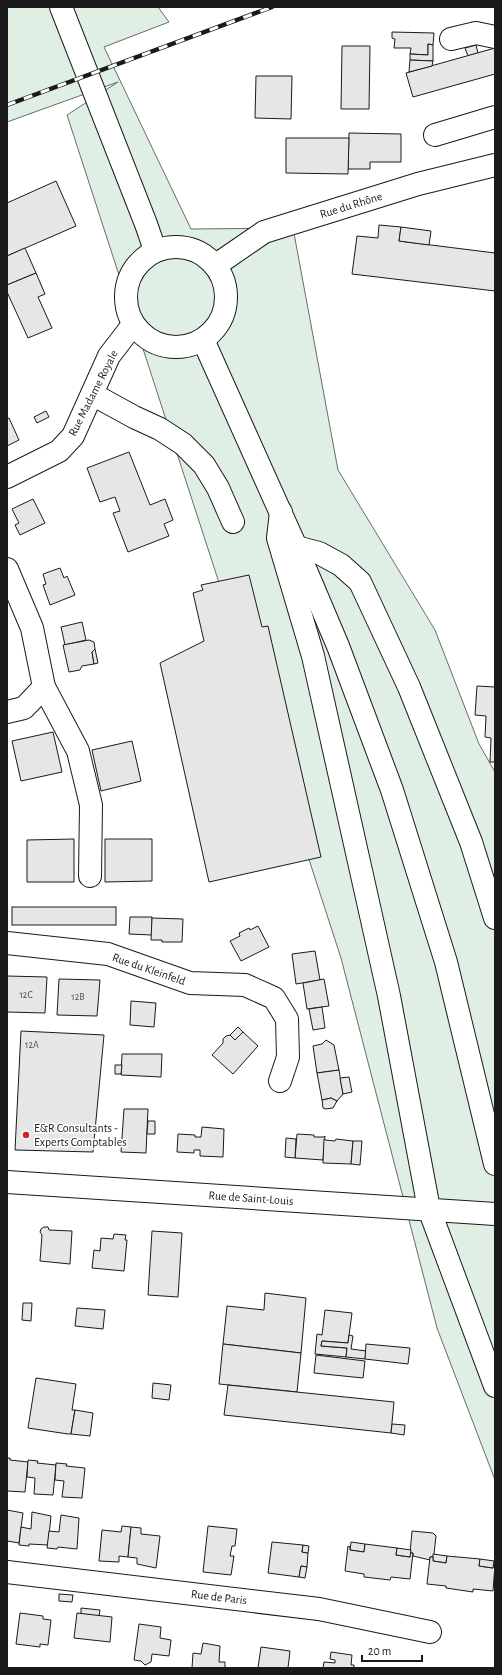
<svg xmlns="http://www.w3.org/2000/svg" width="502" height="1675" font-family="'Alegreya Sans',sans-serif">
  <rect width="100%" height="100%" fill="#fff"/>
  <!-- green -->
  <path fill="#e0efe3" stroke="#6a6a6a" d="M7,7h151l11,15 -65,25 87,182 102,-1 45,242 97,160 44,114 16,28v708l-58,-152 -96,-370 -274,-843 51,-33 -111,40z"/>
  <!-- building -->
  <g fill="#e6e6e6" stroke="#1a1a1a">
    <path d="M392,32l42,1 -1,12 -5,-1v11l-18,-1 1,-6h-17l1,-9 -3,-1z"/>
    <path d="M428,44l5,1v16l-23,-1v-6l18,1z"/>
    <path d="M476,45l2,8 -10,3 -3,-8z"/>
    <path d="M342,46h28l-1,63h-28z"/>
    <path d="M495,48v26l-82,23 -7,-24z"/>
    <path d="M410,60l23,1 -1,5 -23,6z"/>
    <path d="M256,76h36l-1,43 -36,-1z"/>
    <path d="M349,133l52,1v28h-31v7h-22z"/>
    <path d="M286,138h63l-1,36 -62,-1z"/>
    <path d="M56,181l20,45 -69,30v-53z"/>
    <path d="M379,225l22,2 -2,14 96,12v38l-143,-17 5,-38 21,2z"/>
    <path d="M401,227l30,4 -2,14 -30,-4z"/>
    <path d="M25,248l11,25 -29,12v-29z"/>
    <path d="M36,273l9,21 -7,3 14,31 -24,10 -21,-46v-7z"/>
    <path d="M46,411l3,6 -12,6 -3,-6z"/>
    <path d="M9,418l10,22 -12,6v-27z"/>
    <path d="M129,452l21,53 15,-6 8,21 -9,4 5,12 -41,16 -15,-39 7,-2 -5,-14 -15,5 -13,-34z"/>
    <path d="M33,499l12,24 -25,12 -5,-10 4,-2 -7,-14z"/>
    <path d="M60,568l4,10 3,-2 8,19 -25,10 -7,-20 3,-1 -3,-10z"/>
    <path d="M249,575l13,52 6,-1 53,231 -112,25 -49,-219 44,-22 -11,-48 10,-3 -2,-5z"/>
    <path d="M82,622l4,18 -21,5 -4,-18z"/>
    <path d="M89,640l5,2 1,7 -3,3 2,12 -12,2 -2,4 -11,2 -6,-27z"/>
    <path d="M95,649l3,14 -4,1 -2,-12z"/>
    <path d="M477,686l18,1v75h-5l1,-24 -6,-1 1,-21 -11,-1z"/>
    <path d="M53,732l9,40 -41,9 -9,-40z"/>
    <path d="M132,741l9,40 -40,10 -9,-41z"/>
    <path d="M74,839v43h-47v-42z"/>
    <path d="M105,839h47v42l-47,1z"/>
    <rect x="12" y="907" width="104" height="18"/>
    <path d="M130,917h22v18l-23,-1z"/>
    <path d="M152,918l31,1 -1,23h-20v-2h-11z"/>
    <path d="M258,926l11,21 -28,14 -11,-20 10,-5 -1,-3 10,-5 1,2z"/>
    <path d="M315,951l5,29 -24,4 -4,-30z"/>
    <path d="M7,976l40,1 -2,36 -38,-1z"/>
    <path d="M59,979l41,1 -3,36 -40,-1z"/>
    <path d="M324,979l5,27 -22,3 -4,-26z"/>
    <path d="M131,1001l25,2 -2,24 -24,-2z"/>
    <path d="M322,1007l3,21 -12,2 -4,-21z"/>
    <path d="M238,1027l5,5 -8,8 -5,-5z"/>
    <path d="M21,1031l83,4 -11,117 -78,-2z"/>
    <path d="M243,1032l15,14 -25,28 -21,-19 11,-12v-4l3,-3 4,-1 5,5z"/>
    <path d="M326,1040l8,5 5,25 -22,3 -4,-27 9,-2z"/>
    <path d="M122,1054h40l-1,23 -40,-2z"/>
    <path d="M115,1065h7l-1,9h-6z"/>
    <path d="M339,1070l4,24 -6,7 -6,-3 -9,2 -5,-27z"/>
    <path d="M349,1077l3,15 -9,2 -3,-16z"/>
    <path d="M331,1098l6,3 -4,7 -8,1 -2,-1 -1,-8z"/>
    <path d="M124,1109h24l-2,44 -25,-1z"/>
    <path d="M148,1121h7v13h-8z"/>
    <path d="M202,1127l22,2 -1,28 -23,-1v-6h-6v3l-17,-1 1,-18 17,1v2h6z"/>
    <path d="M297,1134l17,1v2h10l1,-1 -2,24 -28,-2z"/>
    <path d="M286,1138l10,1 -1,19 -10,-1z"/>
    <path d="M324,1139l1,1 10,1 1,-2 17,2 -2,23 -28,-1z"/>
    <path d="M353,1141h9l-2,24 -9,-1z"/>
    <path d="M44,1227h4l1,3 23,1 -2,33 -30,-3 2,-26 -2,-3 1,-3z"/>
    <path d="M152,1231l30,2 -4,64 -30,-2z"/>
    <path d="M114,1234l12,1 -1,5h2l-3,31 -32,-3 2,-18 6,1 1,-13 12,1z"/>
    <path d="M265,1293l41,5 -5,55 -78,-9 4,-38 37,4z"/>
    <path d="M23,1303h9l-1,18 -9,-1z"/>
    <path d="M77,1308l28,2 -2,19 -28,-3z"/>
    <path d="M325,1310l27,3 -4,30 -26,-2 -1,5 26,2 -1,9 -31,-3 2,-20 5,1z"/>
    <path d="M349,1335l4,1 -2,13 15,2 -1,8 -19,-2 1,-9 -26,-2 1,-5 26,2z"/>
    <path d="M223,1344l78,9 -4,39 -78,-8z"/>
    <path d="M366,1344l44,4 -2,16 -43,-5z"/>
    <path d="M316,1355l49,6 -2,17 -49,-5z"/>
    <path d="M36,1378l40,6 -4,26h3l-4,24h-3l-40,-6z"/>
    <path d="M153,1383l18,2 -2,15 -17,-2z"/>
    <path d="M228,1385l166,17 -3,31 -167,-18z"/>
    <path d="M75,1410l18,3 -3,23 -19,-2z"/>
    <path d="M392,1424l13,1 -1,10 -13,-2z"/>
    <path d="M7,1458h3v2l18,2 -3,30 -18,-1z"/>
    <path d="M28,1460l10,1 -1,2 19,2 -3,30 -19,-1 1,-16 -8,-1z"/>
    <path d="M56,1463l11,1 -1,2 19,2 -3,30 -20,-1 2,-16 -9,-1z"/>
    <path d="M7,1510l16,3 -4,30 -12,-2z"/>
    <path d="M32,1512l19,4 -3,29 -19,-1v2l-10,-1 2,-18 10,2z"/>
    <path d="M61,1515l18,3 -2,31 -19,-2 -1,2 -10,-1 2,-17 10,1z"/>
    <path d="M122,1526l9,1 -3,30 -9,-1v6l-20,-1 3,-31 19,2z"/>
    <path d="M208,1526l29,3 -2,17h-3l-2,10h4l-3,19 -28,-3z"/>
    <path d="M131,1527l10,1v6l19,2 -4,32 -19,-4v-6l-9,-1z"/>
    <path d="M412,1531l21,2 3,3 -2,18 -1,3h-3v3l-17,-4v-3h-3z"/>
    <path d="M272,1542l31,3 -1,7 6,1 -1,14 -6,-1 -2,11 -31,-4z"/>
    <path d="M351,1542l14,2 -1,8 -14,-2z"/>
    <path d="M365,1544l32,4 -1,7 14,2v-4h3l-3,26 -19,-2 -1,3 -26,-3v-3l-19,-3 3,-25 2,1v3l14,2z"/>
    <path d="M303,1545l6,1 -1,7 -6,-1z"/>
    <path d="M397,1548l14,2 -1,7 -14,-2z"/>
    <path d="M433,1554l14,2 -1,7 -13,-2z"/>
    <path d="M447,1556l33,3 -1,7 14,2v-4l2,1 -2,26 -20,-2v3l-27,-4v-2l-19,-2 3,-27h3v4l13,2z"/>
    <path d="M480,1559l14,2 -1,7 -14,-2z"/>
    <path d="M301,1566l6,1 -2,11 -6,-1z"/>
    <path d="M59,1594l14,1 -1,7 -13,-1z"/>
    <path d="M81,1608l19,2 -1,6 -18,-2z"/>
    <path d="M20,1613l23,3v3l8,1 -3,25 -8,-1v3l-24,-3z"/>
    <path d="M77,1613l35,4 -2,25 -36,-4z"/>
    <path d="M139,1624l22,3 -1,11 11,2 -2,16 -17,-2 -1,8 -6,3 -4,-4 -7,-1z"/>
    <path d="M203,1643l17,3 -1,16h6v6h-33l1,-15 8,1z"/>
    <path d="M261,1647l29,4 -2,17h-30z"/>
    <path d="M331,1652l21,3 -1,10h3v3h-31l1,-6 11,1v-3l-5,-1z"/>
  </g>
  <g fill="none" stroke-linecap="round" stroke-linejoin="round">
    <defs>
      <g id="minor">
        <path d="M451,39l25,-6 19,4"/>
        <path d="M435,135l60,-18"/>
        <path d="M216,265l48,-33 154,-48 77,-19"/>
        <path d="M92,394l42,23 26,12 23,15 21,21 14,23 15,34"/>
        <path d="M7,477l52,-26 14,-15 36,-80 23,-30"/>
        <path d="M7,569l25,59 12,59 -20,21 -17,4"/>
        <path d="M44,687l34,64 13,54 -1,71"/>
        <path d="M7,943l101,11 82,29 55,2 29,13 13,21 1,38 -8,24"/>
        <path d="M7,1572l312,37 111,23"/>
      </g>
      <g id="major">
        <path d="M61,7l85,217 9,26"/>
        <circle cx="176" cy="297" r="50"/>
        <path d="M204,342l92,205 42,99 54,144 54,172 49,202"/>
        <path d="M281,512l-3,26 35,118 76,340 40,213 66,177"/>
        <path d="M296,547l23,6 22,12 19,17 49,105 62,155 24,76"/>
        <path d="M7,1182l488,32"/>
      </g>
    </defs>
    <!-- minor casing -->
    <use href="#minor" stroke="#1a1a1a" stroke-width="24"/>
    <!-- major casing -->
    <use href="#major" stroke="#1a1a1a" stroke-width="24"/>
    <!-- minor -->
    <use href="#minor" stroke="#fff" stroke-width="22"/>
    <!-- major -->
    <use href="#major" stroke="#fff" stroke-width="22"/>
    <defs>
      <path id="rail" d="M7,105l265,-98"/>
    </defs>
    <!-- rail casing -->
    <use href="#rail" stroke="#1a1a1a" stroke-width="4.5"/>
    <!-- rail -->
    <use href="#rail" stroke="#fff" stroke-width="3" stroke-dasharray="9" stroke-linecap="butt"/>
  </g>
  <!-- markers -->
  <circle fill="#c62828" stroke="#fff" stroke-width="1.5" cx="26" cy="1135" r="4"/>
  <g text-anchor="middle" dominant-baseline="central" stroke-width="3" stroke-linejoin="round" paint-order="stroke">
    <!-- number labels -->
    <g font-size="10" fill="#4d4d4d">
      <text x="26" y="995">12C</text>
      <text x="78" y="997">12B</text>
      <text x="32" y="1045">12A</text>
    </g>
    <!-- street labels -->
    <g font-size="12" fill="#1a1a1a" stroke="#fff">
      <text transform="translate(351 205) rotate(-17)">Rue du Rhône</text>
      <text transform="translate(93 393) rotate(-63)">Rue Madame Royale</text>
      <text transform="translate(149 969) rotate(19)">Rue du Kleinfeld</text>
      <text transform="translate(251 1198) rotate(4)">Rue de Saint-Louis</text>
      <text transform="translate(219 1597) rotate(7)">Rue de Paris</text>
    </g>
    <!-- poi labels -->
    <g font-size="12" fill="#1a1a1a" stroke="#fff" text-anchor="start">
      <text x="34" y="1128">E&amp;R Consultants -<tspan x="34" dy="14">Experts Comptables</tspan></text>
    </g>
  </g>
  <!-- border -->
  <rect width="502" height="1675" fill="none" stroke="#1a1a1a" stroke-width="16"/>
  <!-- scale -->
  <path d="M362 1655v6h60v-6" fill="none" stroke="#1a1a1a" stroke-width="2"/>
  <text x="368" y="1655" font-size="12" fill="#1a1a1a" stroke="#ffffff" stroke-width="3" paint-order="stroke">20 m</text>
</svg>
